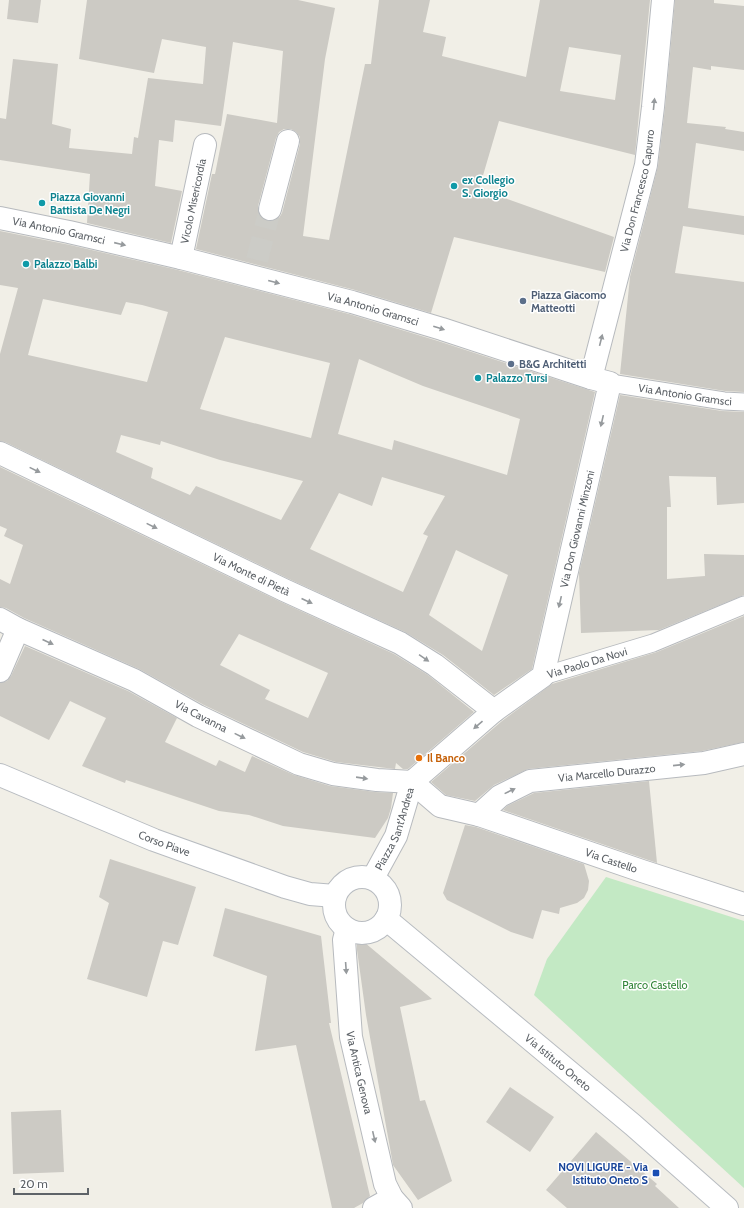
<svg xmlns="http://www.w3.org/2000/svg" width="744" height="1208" font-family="Cabin,sans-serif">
  <rect width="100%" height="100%" fill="#f1efe7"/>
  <!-- green -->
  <path fill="#c3e9c4" d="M606,877l138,44v267l-210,-193 13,-36z"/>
  <!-- building -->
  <g fill="#cccac4" fill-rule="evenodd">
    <path d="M9,0h32l-3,23 -31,-4z"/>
    <path d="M87,0h211l37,8 -10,51 -22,177 26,4 36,-176h6l8,-64h51l-7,32 23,5 -4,19 84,21 14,-77h110l-15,155 -136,-34 -20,68 135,48 -9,35 -151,-35 -23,76 -76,-23 -159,-41 16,-75h3l12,-60 50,9 6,-72 -50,-9 -12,84 -46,-6 -2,22 -14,-2 -4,46 27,5 -11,52 -84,-20 3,-49 -90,-14v-42l6,1 7,-60 45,5 -6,60 19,5 -2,19 63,6 2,-17 4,1 10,-60 55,6 3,-37 -44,-8 -8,34 -75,-14zM569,47l52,8 -6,45 -55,-9zM284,129h7l5,3 4,5v7l-18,69 -3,5 -6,3h-6l-6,-3 -3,-6v-6l18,-68 3,-6z"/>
    <path d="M675,0h39v3l30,3v64l-33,-4v4l-18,-3 -6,56 39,4 -1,2 19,3v19l-48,-8 -8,65 56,8v19l-61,-9 -8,47 69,9v110l-19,-1 -105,-17 10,-97 28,-111 7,-58z"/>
    <path d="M0,231l70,14 108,25 171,44 89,27 157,51 -63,277 -38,26 -51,-40 -38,-23 -116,-53 -284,-137 -5,-1v-87l18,-66 -18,-3zM43,299l78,16 5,-13 16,3 26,7 -21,70 -119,-27zM225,337l105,26 -19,75 -111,-29zM359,359l64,27 97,33 -13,56 -113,-35 -2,10 -54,-16zM121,435l39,10 1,-4 59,19 83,21 -22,39 -85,-34 -6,9 -39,-17 2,-10 -37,-16zM382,477l63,19 -22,38 5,2 -25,56 -93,-43 29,-56 33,13zM456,550l52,25 -26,76 -53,-36z"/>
    <path d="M620,395l102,16 22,1v91l-27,2 -1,-28 -47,-1 2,31h-4v72l38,-3 -1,-22 40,1v40l-85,35 -78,3 -2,-60z"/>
    <path d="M0,467l279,134 115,53 34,21 46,37 -66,57h-5l-7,-6 -1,6 -59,-7 -33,-10 -99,-47 -65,-36 -115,-51 -18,-10 -6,-1v-28l10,5 13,-39 -19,-9 3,-7 -7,-3zM239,634l89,39 -20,45 -43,-19 5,-9 -50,-25z"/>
    <path d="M744,616v126l-42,9 -174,18 -34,16 -19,16 -29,-6 -15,-13 71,-61 50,-37 105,-32z"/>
    <path d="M25,646l103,45 49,27 -12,24 51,24 3,-6 26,12 7,-16 42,19 36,11 45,6 18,1 -2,15 -3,10 -13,20 -92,-12 -34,-11 -30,-4 -93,-31 -1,3 -43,-17 24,-48 -36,-17 -21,39 -49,-24v-33l7,-2 4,-5z"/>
    <path d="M649,781l8,82 -154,-53 4,-4 27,-13z"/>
    <path d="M465,825l11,2 108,37 5,17 -1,9 -4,8 -7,5 -17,5 -1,6 -17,-4 -9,29 -22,-7 -64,-32 -4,-7z"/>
    <path d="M110,859l86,28 -18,58 -15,-4 -16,56 -60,-18 22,-76 -10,-6z"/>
    <path d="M225,908l96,28 10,87h-2l41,173 -7,7 -9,5h-22l-36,-163 -41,6 12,-75 -54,-20z"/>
    <path d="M358,937l74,62 -32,8 20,94 5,-1 27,81 -34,19 -25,-35 -1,-6 -26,-144 -9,-65v-9z"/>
    <path d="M510,1087l44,30 -24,35 -44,-30z"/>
    <path d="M61,1110l3,62 -51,2 -2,-62z"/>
    <path d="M596,1132l61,52 -2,2 24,22h-112l-21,-18z"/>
  </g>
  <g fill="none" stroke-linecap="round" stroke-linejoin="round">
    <!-- minor-tunnel -->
    <path stroke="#ccccc7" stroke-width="22" stroke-dasharray="22 11" stroke-linecap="butt" d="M257,260l13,-51"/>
    <defs>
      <g id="pedestrian">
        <path id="s1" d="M610,383l114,18 20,1"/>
        <path id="s2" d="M543,676l110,-33 91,-38"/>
      </g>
      <g id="minor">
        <path d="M270,209l18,-68"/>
        <path id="s3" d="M0,218l69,14 112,26 171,44 90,27 149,49 19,5 -67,293 -49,35 -82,71 -35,-2 -44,-6 -34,-10 -101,-48 -64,-36 -116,-51 -18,-10"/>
        <path id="s4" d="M181,258l24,-113"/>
        <path id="s5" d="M591,378l55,-213 7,-58 10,-107"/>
        <path id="s6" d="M0,453l284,137 116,53 35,22 59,46"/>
        <path d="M0,671l18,-42"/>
        <path id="s7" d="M479,815l21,-19 30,-15 174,-18 40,-9"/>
        <path id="s8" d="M373,878l23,-42 16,-54 28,24 39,9 163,56 102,33"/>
        <path id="s9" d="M347,929l-3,11 7,97 34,147 7,14 9,10"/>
        <path d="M374,1208l18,-10"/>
      </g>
      <g id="secondary">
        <path id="s10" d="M0,775l154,65 131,47 25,7 25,2"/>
        <circle cx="362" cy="905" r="28"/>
        <path id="s11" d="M386,919l247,206 94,83"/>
      </g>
    </defs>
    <!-- pedestrian casing -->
    <use href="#pedestrian" stroke="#b7babe" stroke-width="19"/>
    <!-- minor casing -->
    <use href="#minor" stroke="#b7babe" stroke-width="24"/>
    <!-- secondary casing -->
    <use href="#secondary" stroke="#b8bcc1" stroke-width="24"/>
    <!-- pedestrian -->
    <use href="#pedestrian" stroke="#fff" stroke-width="17"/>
    <!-- minor -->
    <use href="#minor" stroke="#fff" stroke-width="22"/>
    <!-- secondary -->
    <use href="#secondary" stroke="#fff" stroke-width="22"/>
  </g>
  <!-- one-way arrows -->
  <defs><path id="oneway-solid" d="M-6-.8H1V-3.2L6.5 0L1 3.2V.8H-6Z"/></defs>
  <g fill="#969a9d">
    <use href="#oneway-solid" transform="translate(654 104) rotate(-84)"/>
    <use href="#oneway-solid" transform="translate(120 244) rotate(13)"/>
    <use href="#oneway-solid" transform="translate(274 282) rotate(15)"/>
    <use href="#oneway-solid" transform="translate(439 328) rotate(17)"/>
    <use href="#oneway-solid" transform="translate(601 340) rotate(-76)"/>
    <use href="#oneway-solid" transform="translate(602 421) rotate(103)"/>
    <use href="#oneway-solid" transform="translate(35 470) rotate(26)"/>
    <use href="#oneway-solid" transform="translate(152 526) rotate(26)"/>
    <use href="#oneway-solid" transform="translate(307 601) rotate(24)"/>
    <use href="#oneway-solid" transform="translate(560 602) rotate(103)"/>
    <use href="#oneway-solid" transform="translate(48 642) rotate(24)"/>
    <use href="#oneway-solid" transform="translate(424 658) rotate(34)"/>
    <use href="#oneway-solid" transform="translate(478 725) rotate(139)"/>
    <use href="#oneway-solid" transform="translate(240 736) rotate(26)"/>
    <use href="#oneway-solid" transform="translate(679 765) rotate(-6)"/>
    <use href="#oneway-solid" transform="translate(362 778) rotate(8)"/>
    <use href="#oneway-solid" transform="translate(510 791) rotate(-26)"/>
    <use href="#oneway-solid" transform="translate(346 968) rotate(86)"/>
    <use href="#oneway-solid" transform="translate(374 1137) rotate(77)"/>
  </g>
  <!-- markers -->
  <g fill="#0f9aa8" stroke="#fff" stroke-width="1.5">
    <circle cx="454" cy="186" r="4"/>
    <circle cx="42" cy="203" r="4"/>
    <circle cx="26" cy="264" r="4"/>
    <circle cx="478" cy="378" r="4"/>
  </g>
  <g fill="#5c6f8a" stroke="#fff" stroke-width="1.5">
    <circle cx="523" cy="301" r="4"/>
    <circle cx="511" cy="364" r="4"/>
  </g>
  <circle fill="#e8710a" stroke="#fff" stroke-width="1.5" cx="419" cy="758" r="4"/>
  <rect fill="#1a4fb4" stroke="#fff" stroke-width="1.5" x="652" y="1169" width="8" height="8" rx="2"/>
  <g text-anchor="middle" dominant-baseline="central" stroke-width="3" stroke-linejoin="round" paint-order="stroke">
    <!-- culture labels -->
    <g font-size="11" font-weight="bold" fill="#0d838f" stroke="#fff" text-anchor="start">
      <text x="462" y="180">ex Collegio<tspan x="462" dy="13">S. Giorgio</tspan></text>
      <text x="50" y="197">Piazza Giovanni<tspan x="50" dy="13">Battista De Negri</tspan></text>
      <text x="34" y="264">Palazzo Balbi</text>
      <text x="486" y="378">Palazzo Tursi</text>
    </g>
    <!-- street labels -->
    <g font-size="11" fill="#5e6368" stroke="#fff">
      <text stroke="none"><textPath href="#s5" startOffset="193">Via Don Francesco Capurro</textPath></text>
      <text stroke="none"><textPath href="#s4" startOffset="58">Vicolo Misericordia</textPath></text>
      <text stroke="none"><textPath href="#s3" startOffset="60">Via Antonio Gramsci</textPath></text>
      <text stroke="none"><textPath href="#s3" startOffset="384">Via Antonio Gramsci</textPath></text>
      <text stroke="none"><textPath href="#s1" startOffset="76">Via Antonio Gramsci</textPath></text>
      <text transform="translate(577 529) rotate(-77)">Via Don Giovanni Minzoni</text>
      <text stroke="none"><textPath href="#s6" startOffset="279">Via Monte di Pietà</textPath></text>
      <text stroke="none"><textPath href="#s2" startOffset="46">Via Paolo Da Novi</textPath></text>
      <text transform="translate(201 716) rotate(27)">Via Cavanna</text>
      <text stroke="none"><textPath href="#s7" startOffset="139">Via Marcello Durazzo</textPath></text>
      <text stroke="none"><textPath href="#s8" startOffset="54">Piazza Sant'Andrea</textPath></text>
      <text stroke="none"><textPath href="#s10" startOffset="178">Corso Piave</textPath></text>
      <text stroke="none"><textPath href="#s8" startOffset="321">Via Castello</textPath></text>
      <text stroke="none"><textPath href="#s11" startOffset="224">Via Istituto Oneto</textPath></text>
      <text stroke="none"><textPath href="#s9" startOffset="145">Via Antica Genova</textPath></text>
    </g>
    <!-- service labels -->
    <g font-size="11" font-weight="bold" fill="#4e5e75" stroke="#fff" text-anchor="start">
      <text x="531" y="295">Piazza Giacomo<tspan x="531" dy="13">Matteotti</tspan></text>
      <text x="519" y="364">B&amp;G Architetti</text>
    </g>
    <!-- food labels -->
    <g font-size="11" font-weight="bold" fill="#c56008" stroke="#fff" text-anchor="start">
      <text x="427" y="758">Il Banco</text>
    </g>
    <!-- park labels -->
    <g font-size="11" fill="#308437" stroke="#fff">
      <text x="655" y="985">Parco Castello</text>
    </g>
    <!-- transit labels -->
    <g font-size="11" font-weight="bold" fill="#164399" stroke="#fff" text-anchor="end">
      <text x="648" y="1167">NOVI LIGURE - Via<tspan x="648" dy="13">Istituto Oneto S</tspan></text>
    </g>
  </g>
  <!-- scale -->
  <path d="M14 1188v6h74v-6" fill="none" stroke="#5e6368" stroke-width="2"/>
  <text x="20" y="1188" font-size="12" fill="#5e6368" stroke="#ffffff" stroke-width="3" paint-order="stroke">20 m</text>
</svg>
